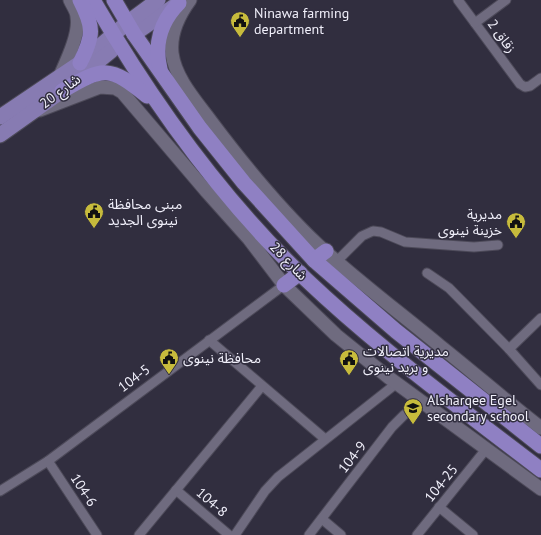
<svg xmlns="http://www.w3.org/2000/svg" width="541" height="535" font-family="'PT Sans','Noto Sans Arabic',sans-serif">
  <rect width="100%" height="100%" fill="#312e3f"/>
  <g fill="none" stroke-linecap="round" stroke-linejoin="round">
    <defs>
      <g id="minor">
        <path d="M458,0l62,84 5,3 5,-1 11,-8"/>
        <path d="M475,23l31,-23"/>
        <path d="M337,261l25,-25 11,-5 8,1 24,10 69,5 24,-2"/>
        <path d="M427,273l22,15 60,61 32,36"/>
        <path d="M209,340l116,99"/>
        <path d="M509,349l32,-31"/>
        <path d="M48,461l49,74"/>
        <path d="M176,490l53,45"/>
        <path d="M0,491l48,-30 236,-176"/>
        <path d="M439,507l34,28"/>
        <path d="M322,519l19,16"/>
        <path d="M139,535l123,-149"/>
        <path d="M235,535l30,-44 13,-14 119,-94"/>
        <path d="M309,535l83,-108 12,-12 19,-13"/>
        <path d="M417,535l70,-87"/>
      </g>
      <g id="secondary">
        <path d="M190,0c-11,15 -20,34 -18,53 3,25 24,48 38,67 33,44 68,87 107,124 39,36 82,68 123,102 34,27 67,56 101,82"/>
        <path d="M59,78c7,-16 21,-44 18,-61 0,-6 -5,-12 -7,-17"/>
        <path d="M40,110l60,-23 15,1 7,4 85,100 42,47 35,46 52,50 52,42 153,112"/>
      </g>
      <g id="primary">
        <path d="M134,34l42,-29"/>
        <path d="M0,117l80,-54 47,-40 31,-23"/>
        <path d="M0,135l62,-44 49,-40"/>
      </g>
      <g id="trunk">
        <path d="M93,0c63,109 138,213 232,297 68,62 143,117 216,173"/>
        <path d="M114,0l20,34 66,94 44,55 70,77 82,71 145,115"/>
        <path d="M80,63c14,-28 14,-36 0,-63"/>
        <path d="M160,69c-6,-25 1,-48 19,-66"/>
        <path d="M62,91c42,-25 48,-25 85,5"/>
        <path d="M314,260l12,-9"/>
        <path d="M284,285l16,-12"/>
      </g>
    </defs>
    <!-- minor casing -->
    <use href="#minor" stroke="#4d4a59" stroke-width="11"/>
    <!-- secondary casing -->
    <use href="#secondary" stroke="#4d4a59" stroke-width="15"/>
    <!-- primary casing -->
    <use href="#primary" stroke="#4d4a59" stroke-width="17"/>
    <!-- trunk casing -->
    <use href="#trunk" stroke="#4d4a59" stroke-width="17"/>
    <!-- minor -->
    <use href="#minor" stroke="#6f6b7f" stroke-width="9"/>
    <!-- secondary -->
    <use href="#secondary" stroke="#6f6b7f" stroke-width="13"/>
    <!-- primary -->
    <use href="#primary" stroke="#877bb2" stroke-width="15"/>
    <!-- trunk -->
    <use href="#trunk" stroke="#8f80c3" stroke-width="15"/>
  </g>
  <!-- icons -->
  <defs>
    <symbol id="civic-pin" viewBox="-11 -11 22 30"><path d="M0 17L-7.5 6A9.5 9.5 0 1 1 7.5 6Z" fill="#c7bb3c" stroke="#312e3f"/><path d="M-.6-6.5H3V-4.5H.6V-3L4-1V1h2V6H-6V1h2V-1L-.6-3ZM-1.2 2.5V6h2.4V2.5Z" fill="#111"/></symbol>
    <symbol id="school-pin" viewBox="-11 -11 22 30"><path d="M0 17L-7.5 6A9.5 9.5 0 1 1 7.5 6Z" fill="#c7bb3c" stroke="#312e3f"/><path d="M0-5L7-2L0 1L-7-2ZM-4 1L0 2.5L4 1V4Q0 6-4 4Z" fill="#111"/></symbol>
  </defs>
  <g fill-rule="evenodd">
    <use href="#civic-pin" x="229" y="10" width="22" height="30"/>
    <use href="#civic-pin" x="83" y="201" width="22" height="30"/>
    <use href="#civic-pin" x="505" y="211" width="22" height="30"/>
    <use href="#civic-pin" x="158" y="347" width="22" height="30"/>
    <use href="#civic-pin" x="338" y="348" width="22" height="30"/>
    <use href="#school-pin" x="402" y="397" width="22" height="30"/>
  </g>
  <g text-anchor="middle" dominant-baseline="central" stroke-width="3" stroke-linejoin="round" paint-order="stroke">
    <!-- poi labels -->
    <g font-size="14" fill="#f0effa" stroke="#312e3f" text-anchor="start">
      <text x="254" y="13">Ninawa farming<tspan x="254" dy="16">department</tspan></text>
      <text x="108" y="204">مبنى محافظة<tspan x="108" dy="16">نينوى الجديد</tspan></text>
      <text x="502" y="214" text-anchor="end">مديرية<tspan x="502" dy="16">خزينة نينوى</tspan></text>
      <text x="363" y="351">مديرية اتصالات<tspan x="363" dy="16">و بريد نينوى</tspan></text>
      <text x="183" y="358">محافظة نينوى</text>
      <text x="427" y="400">Alsharqee Egel<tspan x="427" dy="16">secondary school</tspan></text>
    </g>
    <!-- street labels -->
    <g font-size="14" fill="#f0effa" stroke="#312e3f">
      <text transform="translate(502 36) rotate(54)">زقاق 2</text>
      <text transform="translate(60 91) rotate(-37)">شارع 20</text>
      <text transform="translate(289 261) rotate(46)">شارع 28</text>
      <text transform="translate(134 378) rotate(-37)">104-5</text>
      <text transform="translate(352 457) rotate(-52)">104-9</text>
      <text transform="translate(441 483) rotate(-51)">104-25</text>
      <text transform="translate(84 490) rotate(57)">104-6</text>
      <text transform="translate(212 502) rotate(41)">104-8</text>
    </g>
  </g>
</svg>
